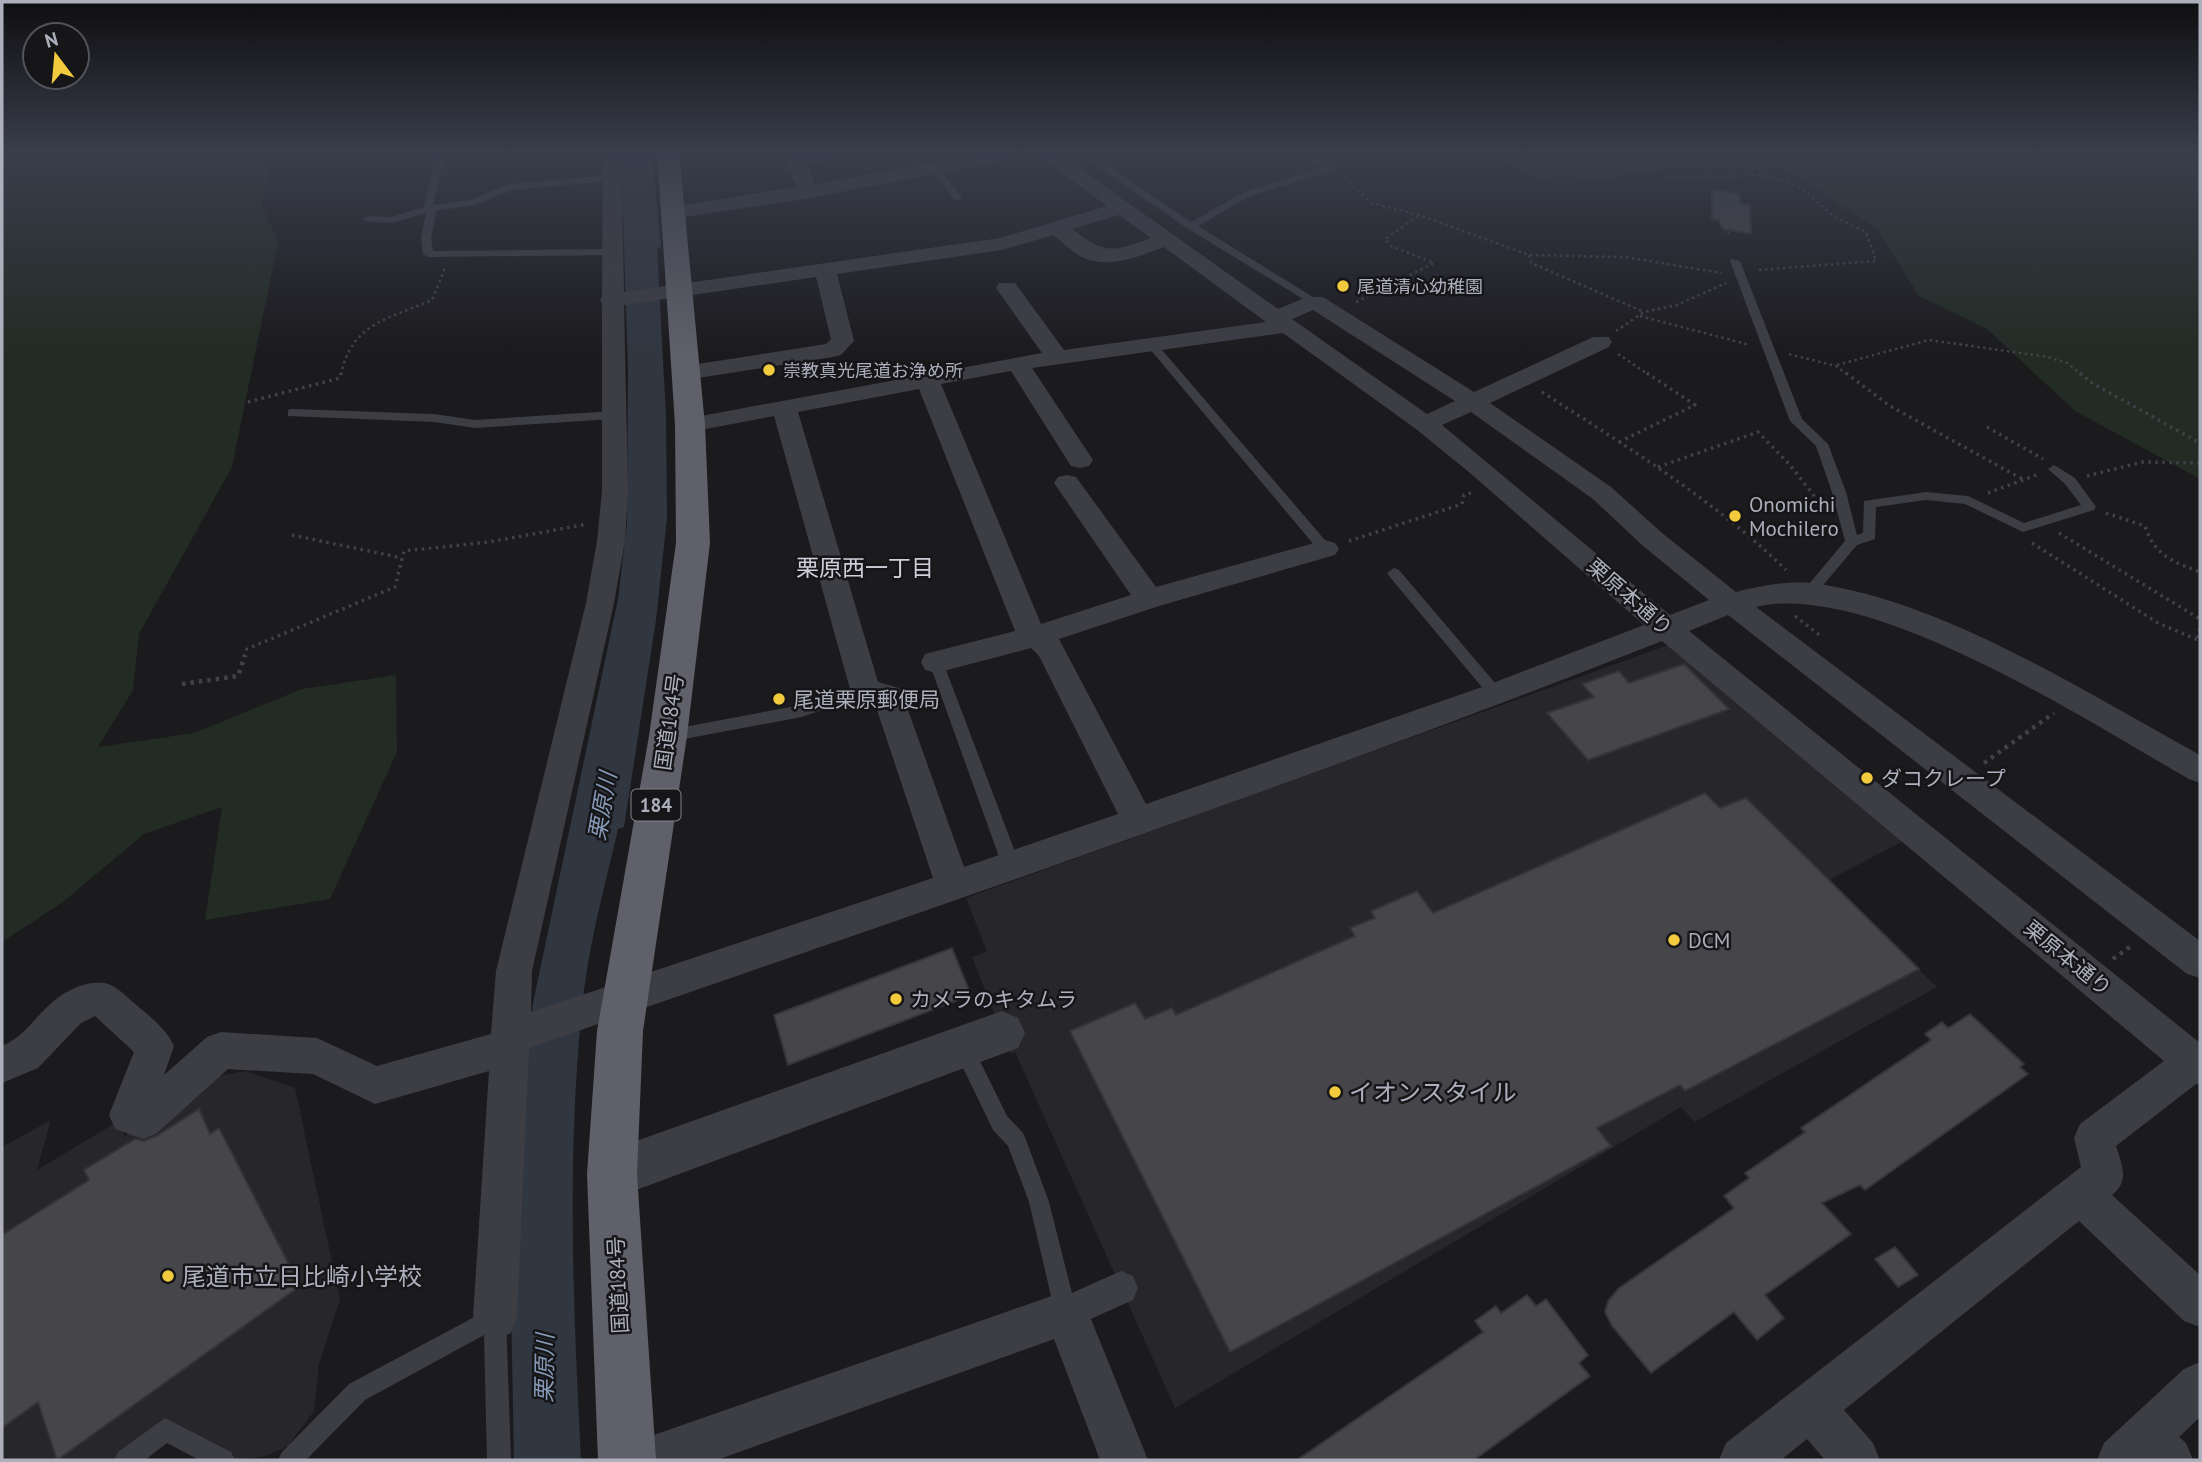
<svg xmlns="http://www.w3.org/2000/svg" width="2202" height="1462" font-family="'PT Sans','Noto Sans JP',sans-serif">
  <rect width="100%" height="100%" fill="#1b1a1d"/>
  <!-- built -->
  <g fill="#27262a">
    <path d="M1671,644l236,195 -80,42 110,106 -242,135 -14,-15 -506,301 -160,-356 -5,2 -38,-97 15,-5 -21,-54z"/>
    <path d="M245,1071l50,17 45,211 -21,65 -5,47 -26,35 -22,10 -27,4h-18l-56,-30 -51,30h-112v-313l49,-27 -14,50 80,-48 8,14 78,-57z"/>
  </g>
  <!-- green -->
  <g fill="#222b24">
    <path d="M2,151h179l88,14 -7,41 16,36 -46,225 -93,167 -6,56 -35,57 96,-14 108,-44 94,-14 1,77 -67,147 -125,21 17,-113 -78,27 -81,68 -61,40z"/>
    <path d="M1477,151h723v328l-125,-68 -88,-82 -68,-33 -42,-67 -93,-61 -106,-1 -118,18 -33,-10 -31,-21z"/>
  </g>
  <!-- water -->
  <path fill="#303741" d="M621,151h31l9,96 -4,1 9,168 1,102 -11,102 -32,207 -6,2c-12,53 -27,106 -34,161 -18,156 -11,313 -3,470h-67l-3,-156 8,-185 14,-116 85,-404 9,-76 1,-154z"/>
  <!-- building -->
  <g fill="#45454a" stroke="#353439" stroke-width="2">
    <path d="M1712,190l28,4v9l10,2 1,28 -28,-4 -4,-9 -7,-1z"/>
    <path d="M1684,664l45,45 -141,51 -41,-47 47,-16 -12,-13 37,-13 10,12z"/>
    <path d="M1705,793l15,15 26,-10 173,171 -234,122 -5,-6 -83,43 14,18 -381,206 -160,-321 65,-28 10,16 27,-11 4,7 179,-79 -5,-8 25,-10 -4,-7 46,-20 16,22z"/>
    <path d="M952,948l19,47 -183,70 -14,-50z"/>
    <path d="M1970,1014l54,50 -4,3 8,7 -163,116 -5,-5 -38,18 29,31 -86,61 19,23 -27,22 -23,-28 -83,61 -39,-47 -7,-14 3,-11 11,-13 115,-80 -10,-12 25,-18 -4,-5 60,-41 -4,-4 130,-88 -6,-6 17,-12 6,6z"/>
    <path d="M199,1109l11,25 9,-6 81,158 -243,174 -19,-58 -36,26v-193l87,-55 -5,-10 51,-31 9,2 14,-6z"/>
    <path d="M1895,1247l23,28 -20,12 -23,-28z"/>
    <path d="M1527,1295l9,11 10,-7 42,56 -9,8 11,13 -116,84h-177l186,-128 -8,-11 21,-15 5,7z"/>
  </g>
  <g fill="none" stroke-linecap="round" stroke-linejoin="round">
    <!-- path-far2 -->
    <g stroke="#414249" stroke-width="2.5" stroke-dasharray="2.5 3.5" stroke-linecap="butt">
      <path d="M1852,151l40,14 25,-1 3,-9 -6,-4"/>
      <path d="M1762,175l-8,-18 7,-5 10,-1"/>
      <path d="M1668,177l94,-2 38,12 33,29 33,16 10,29 -120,9"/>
      <path d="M1344,178l28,25 47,12 110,40 95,2 98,16"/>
      <path d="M1727,226l2,9"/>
      <path d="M1529,255l2,8 113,49"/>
      <path d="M1356,302l78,-39 -43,-17 -6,-7 33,-23"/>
      <path d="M1640,316l110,29"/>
      <path d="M1616,331l28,-19 33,-7 49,-22"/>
      <path d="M1618,354l31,21"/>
      <path d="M1789,354l47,12 12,9"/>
      <path d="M1837,365l92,-25 119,17 19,6 15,12"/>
      <path d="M341,375c10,-52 48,-56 91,-75l13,-32"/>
    </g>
    <!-- path-far1 -->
    <g stroke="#414249" stroke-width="3.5" stroke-dasharray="2.5 4.5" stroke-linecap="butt">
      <path d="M1846,373l44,33 134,74"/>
      <path d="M2080,373l12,10 108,60"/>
      <path d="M1542,392c85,55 171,107 244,178"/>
      <path d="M248,402l92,-24 1,-5"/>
      <path d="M1987,427l56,32"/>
      <path d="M1619,442l76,-37 -48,-32"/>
      <path d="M1658,467l100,-35 32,33 32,41"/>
      <path d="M2087,476l56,-14 57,1"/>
      <path d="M1988,493l51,-19"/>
      <path d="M2106,513l39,13c9,29 28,36 55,46"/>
      <path d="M2059,533l141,86"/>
      <path d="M292,535l110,23"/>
      <path d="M1349,541l113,-37 2,-9 10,-3"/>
      <path d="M2032,543l126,80 42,18"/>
      <path d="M1795,616l27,21"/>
      <path d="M2200,629l-3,6 3,5"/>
      <path d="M244,657l3,-8 148,-62 9,-36 85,-9 99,-18"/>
    </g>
    <!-- path -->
    <g stroke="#414249" stroke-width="4.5" stroke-dasharray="3.5 5" stroke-linecap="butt">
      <path d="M182,684l56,-8 7,-21"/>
      <path d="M1984,763l70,-50"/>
      <path d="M2113,959l18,-13"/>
    </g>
    <!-- service -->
    <g fill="#3d3d44" fill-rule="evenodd">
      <path d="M436,151h10l-13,54 36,-5 41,-16 102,-9 5,3 -5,3 -100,9 -37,15 -39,6 -5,27 2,13 178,-2 5,3 -5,3 -183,2 -5,-3 -2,-16 5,-25 -34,10 -28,-2 -1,-2 5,-3 23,1 33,-10z"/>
      <path d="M1075,151h11l105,71 53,-30 80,-25 -35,-16c18,0 31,5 46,15v4l-85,26 -52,30 123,76 -10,2 -124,-76z"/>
      <path d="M932,167h6l23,29v4h-6l-23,-29z"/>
      <path d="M1731,259l9,2 62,158 26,25 18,48 11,43 6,-2 1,-32 62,-9 42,4 56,27 57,-18 -16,-21 -17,-15 6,-4 21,13 21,29 -2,3 -71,22 -58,-28 -39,-4 -50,7 -1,32 -18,6 -43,51h-10l-2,-3 2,-3 41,-49 -13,-49 -16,-46 -26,-25 -60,-160z"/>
      <path d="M1153,343l4,1 173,202 2,3 -2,3h-10l-171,-204v-4z"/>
      <path d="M292,409l142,5 41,6 139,-9 6,4 -6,4 -139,9 -41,-6 -146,-6v-6z"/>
      <path d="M1394,568l5,2 102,120 3,4 -3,4h-10l-102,-122 -2,-3z"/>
      <path d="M936,657l7,5 77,203 -3,5 -6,2 -6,-2 -3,-5 -73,-203z"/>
      <path d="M865,683l8,6 -3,4 -68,24 -134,25 -6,-2 -2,-4 2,-4 6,-2 133,-25z"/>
      <path d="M963,1038l7,3 37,75 16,17 3,7 23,62 28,111 -3,8 -8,3 -8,-3 -3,-8 -26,-111 -21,-56 -15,-16 -40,-83 3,-6z"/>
      <path d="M495,1306l8,3 3,8 5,143h-24l-3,-125 -119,65 -59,60h-28l4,-8 67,-68z"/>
      <path d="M165,1418l66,34 4,8h-36l-32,-17 -22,17h-31l4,-8z"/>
    </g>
    <!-- pedestrian -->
    <path fill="#3d3d44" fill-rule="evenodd" d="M1121,1271l12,5 5,12 -5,12 -67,30 -12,-5 -5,-12 5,-12z"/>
    <!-- minor -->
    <g fill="#3d3d44" fill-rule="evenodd">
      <path d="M603,151h18l3,141 376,-54 107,-32 -73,-54 -9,5 -216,41 -137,21 -7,-2 -3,-4 3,-4 7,-2 125,-20 -11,-27 2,-4 30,-5h42l-2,4 -7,2 -45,7 9,20 184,-33h56l223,158 29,-12h16l151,95 119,-55h16l3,5 -3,5 -119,56 121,84 51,46 74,59c24,-6 49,-11 74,-9 129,15 277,110 390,172v28l-11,-4c-101,-57 -319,-200 -433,-172l444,334v37l-13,-4 -459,-359 -39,16 511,412v42l-4,-1 -80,62c6,19 14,35 -4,49l88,80v52l-16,-6 -105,-100 -235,189 29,33 7,17h-55l-18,-21 -26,21h-62l7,-17 355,-276 -7,-29 6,-14 84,-63 -502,-420c-373,147 -754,275 -1133,407l-12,269 -6,16 -16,6 -16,-6 -6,-16 16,-246 -114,33 -62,-30 -85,-5 -71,64 -14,6 -28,-10 -6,-14 25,-63 -39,-36 -14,7 -43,45 -36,15v-37c31,-13 39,-45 75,-59 29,-10 36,-3 57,16 15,13 32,25 40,43l-10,29 43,-38 14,-5 96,6 60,28 114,-32 5,-63 90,-368 11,-62 5,-50v-188l-2,-3 2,-3zM1119,215l32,23c-40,14 -44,17 -79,-9zM1053,235c10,7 20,18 31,23 27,11 55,-2 80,-11l102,75 -202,28 -49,-67h-16l-3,5 46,65 -352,65 -9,2 -3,5 3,5 9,2 84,-16 76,273 4,8 21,7 58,174 -402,134 1,-41 82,-368 11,-62 3,-50 -4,-186 192,-28 15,62 -5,5 -141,22 -8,2 -4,5 4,5 8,2 148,-23 8,-2 13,-14 -17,-67 165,-24zM1313,310l142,91 -28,13 -135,-95zM1283,333l133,96 54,44 174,152 -159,61 -339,118 -87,-165 100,-33 176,-51 4,-6 -4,-6 -10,-3 -169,47 -80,-110 -9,-2 -9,2 -4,6 77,112 -90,29 -100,-240 70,-13 60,95 9,2 9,-2 4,-6 -61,-92zM919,389l96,242 -90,23 -4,8 4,8 11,3 95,-25 8,8 79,158 -154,53 -61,-171 -4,-8 -21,-6 -80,-270zM1471,412l122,87 49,46 67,55 -39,15 -228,-190z"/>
      <path d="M2181,151h19v8l-17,-4z"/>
      <path d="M1066,1291l16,6 66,163h-48l-46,-121 -337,121h-90l7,-17 17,-7z"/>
      <path d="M2200,1362v55l-21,20 7,6 7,17h-96l7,-17 80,-74z"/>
    </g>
    <!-- tertiary -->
    <path fill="#3d3d44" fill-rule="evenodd" d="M1002,1011l16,7 7,15 -7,15 -406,151 -18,-7 -7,-18 7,-18z"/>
    <!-- trunk -->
    <path fill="#5f606a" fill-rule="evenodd" d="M657,151h22l26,274 5,118 -23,193 -44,295 -6,143 19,286h-58l-11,-286 10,-143 52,-295 27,-193 -1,-118z"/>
  </g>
  <!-- sky -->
  <linearGradient id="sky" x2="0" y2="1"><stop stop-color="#0f0e10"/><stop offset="0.43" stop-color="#393e4c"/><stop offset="1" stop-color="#393e4c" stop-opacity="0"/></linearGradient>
  <rect width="2202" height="355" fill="url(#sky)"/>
  <!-- markers -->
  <g fill="#f1cb3d" stroke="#161518" stroke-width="2.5">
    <circle cx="1343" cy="286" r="7"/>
    <circle cx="769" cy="370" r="7"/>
    <circle cx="1735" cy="516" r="7"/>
    <circle cx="779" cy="699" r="7"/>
    <circle cx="1867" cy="778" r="7"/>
    <circle cx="1674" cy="940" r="7"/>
    <circle cx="896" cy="999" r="7"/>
    <circle cx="1335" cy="1092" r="7"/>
    <circle cx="168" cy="1276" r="7"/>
  </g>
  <g text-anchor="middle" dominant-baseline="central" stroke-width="5" stroke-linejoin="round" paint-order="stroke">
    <!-- far-poi labels -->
    <g font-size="18" fill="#adb0bc" stroke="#161518" text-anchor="start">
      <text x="1357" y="286">尾道清心幼稚園</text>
      <text x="783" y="370">崇教真光尾道お浄め所</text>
    </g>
    <!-- shield labels -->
    <rect fill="#161518" stroke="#80828b" stroke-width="2" x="631.5" y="789.5" width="49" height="31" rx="5"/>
    <g font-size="19" font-weight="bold" fill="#adb0bc">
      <text x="656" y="805">184</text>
    </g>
    <!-- poi labels -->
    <g font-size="21" fill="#adb0bc" stroke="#161518" text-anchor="start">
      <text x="1749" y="504">Onomichi<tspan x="1749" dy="24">Mochilero</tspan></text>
      <text x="793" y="699">尾道栗原郵便局</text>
      <text x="1881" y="778">ダコクレープ</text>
      <text x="1688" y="940">DCM</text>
      <text x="910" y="999">カメラのキタムラ</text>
    </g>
    <!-- street labels -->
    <g font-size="21" fill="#adb0bc" stroke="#161518">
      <text transform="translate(1630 597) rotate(41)">栗原本通り</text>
      <text transform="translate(669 722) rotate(-82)">国道184号</text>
      <text transform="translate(2068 958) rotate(39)">栗原本通り</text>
      <text transform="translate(618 1285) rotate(-93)">国道184号</text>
    </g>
    <!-- neighbourhood labels -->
    <g font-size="23" fill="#cecfd8" stroke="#161518">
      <text x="865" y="567">栗原西一丁目</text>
    </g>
    <!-- water labels -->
    <g font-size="23" font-style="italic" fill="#8599b6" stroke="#161518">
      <text transform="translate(602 806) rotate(-80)">栗原川</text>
      <text transform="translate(544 1368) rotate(-89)">栗原川</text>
    </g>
    <!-- near-poi labels -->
    <g font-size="24" fill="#adb0bc" stroke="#161518" text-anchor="start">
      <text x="1349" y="1092">イオンスタイル</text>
      <text x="182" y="1276">尾道市立日比崎小学校</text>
    </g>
  </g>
  <!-- border -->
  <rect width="2202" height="1462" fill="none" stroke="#adb0bc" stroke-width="7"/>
  <!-- north arrow -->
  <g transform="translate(56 56) rotate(344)"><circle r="33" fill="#161518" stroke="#52535a" stroke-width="2"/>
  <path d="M0-5L12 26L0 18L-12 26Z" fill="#f1cb3d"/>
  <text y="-10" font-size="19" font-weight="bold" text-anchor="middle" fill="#adb0bc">N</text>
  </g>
</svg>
